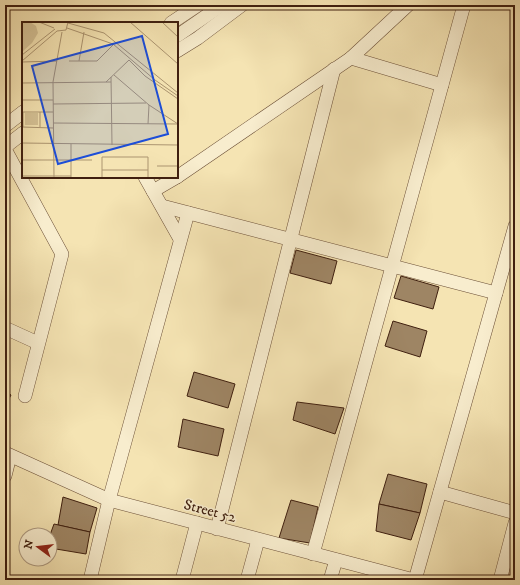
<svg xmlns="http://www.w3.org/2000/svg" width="520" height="585" font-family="'IM FELL DW Pica',serif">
  <rect width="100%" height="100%" fill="#f5e4b3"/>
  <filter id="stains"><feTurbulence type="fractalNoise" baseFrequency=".005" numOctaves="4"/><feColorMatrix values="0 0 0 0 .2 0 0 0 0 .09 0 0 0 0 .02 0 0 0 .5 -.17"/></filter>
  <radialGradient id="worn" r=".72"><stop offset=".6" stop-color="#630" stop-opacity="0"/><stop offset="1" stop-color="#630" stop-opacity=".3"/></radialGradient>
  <!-- building -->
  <g fill="#9e8564" stroke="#3f1f0f">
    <path d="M296,250l41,11 -6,23 -41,-11z"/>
    <path d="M401,276l38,11 -6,22 -39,-11z"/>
    <path d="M393,321l34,10 -7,26 -35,-11z"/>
    <path d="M194,372l41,12 -7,24 -41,-12z"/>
    <path d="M5,391l6,4 -6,11z"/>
    <path d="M297,402l47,6 -9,26 -42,-14z"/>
    <path d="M183,419l41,10 -6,27 -40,-9z"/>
    <path d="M388,474l39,10 -7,29 -41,-9z"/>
    <path d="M63,497l34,11 -7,24 -32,-7z"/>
    <path d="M291,500l27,7 -8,36 -31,-5z"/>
    <path d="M379,504l41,9 -9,27 -35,-9z"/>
    <path d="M54,524l36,8 -4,22 -36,-6v-13z"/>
  </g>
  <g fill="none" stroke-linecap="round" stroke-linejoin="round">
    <defs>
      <g id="minor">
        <path d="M171,23l27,-18"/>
        <path d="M177,36l45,-31"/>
        <path d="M177,51l21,-13 44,-33"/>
        <path d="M351,58l91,27"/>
        <path d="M5,126l18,-14"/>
        <path d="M5,147l18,-14"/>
        <path d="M5,149l57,105 -37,142"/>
        <path d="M145,177l35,62"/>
        <path d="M177,177l174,-119 57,-53"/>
        <path d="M153,191l24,-14"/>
        <path d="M162,206l334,87"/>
        <path d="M5,328l33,15"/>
        <path d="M5,453l104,47 305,80"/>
        <path d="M5,476l5,-20"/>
        <path d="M440,492l75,21"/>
        <path d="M217,529l117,-460"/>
        <path d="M313,554l151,-549"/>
        <path d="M90,580l19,-80 79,-287"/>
        <path d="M182,580l15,-57"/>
        <path d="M247,580l11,-40"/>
        <path d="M330,580l6,-20"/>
        <path d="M415,580l100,-354"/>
        <path d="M500,580l15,-57"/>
      </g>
    </defs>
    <!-- minor casing -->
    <use href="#minor" stroke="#6c5038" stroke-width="14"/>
    <!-- minor -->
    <use href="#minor" stroke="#f8edce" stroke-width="13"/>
  </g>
  <g text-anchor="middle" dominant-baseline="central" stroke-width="3" stroke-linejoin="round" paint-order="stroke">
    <!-- street labels -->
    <g font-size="15" fill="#3f1f0f" stroke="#f8edce">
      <text transform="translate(210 511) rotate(15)">Street 52</text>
    </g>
  </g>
  <!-- overview -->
  <g transform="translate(22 22)">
    <rect width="156" height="156" fill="#f5e4b3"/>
    <path d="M0,0h8l6,4 2,7 -6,10 -10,9zM3,91h13v12h-13z" fill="#d6c397"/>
    <path fill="none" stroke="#ac9571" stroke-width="1" d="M17,0l15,6M108,0l48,42M140,0l16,15M46,1l36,10 74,60M45,6l46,16 42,36 23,16M35,9l9,-1 2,-8M0,33l33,-26M0,39l35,-30M47,39h28l17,-17M57,39l5,-29M0,40l35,-1M92,53l35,30 29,19M89,55l1,68M84,60l23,-22 16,16 33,23M0,61l89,-1M0,78h31M31,82l93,-1M0,90h31M18,90v15M31,101l125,1M126,102l1,-19M0,105l31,1M1,105v-15M0,121l156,2M0,138h70M135,144h21M80,148h46M0,154h49M49,155v-33M32,156l-1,-96 9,-50M80,156v-21h46v21"/>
    <path fill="#1d4ed8" fill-opacity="0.15" stroke="#1d4ed8" stroke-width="2" d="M120,14l26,98 -110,30 -26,-98z"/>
    <rect width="156" height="156" fill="none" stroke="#3f1f0f" stroke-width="2"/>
  </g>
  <!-- margin -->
  <rect width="520" height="585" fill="none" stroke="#f5e4b3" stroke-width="20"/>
  <rect x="6" y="6" width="508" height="573" fill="none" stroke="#3f1f0f" stroke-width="2"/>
  <rect x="10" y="10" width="500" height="565" fill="none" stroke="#3f1f0f"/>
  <!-- north arrow -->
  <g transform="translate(38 547) rotate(285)"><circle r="19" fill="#f8edce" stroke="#ae9b82"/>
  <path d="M0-3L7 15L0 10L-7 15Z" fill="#8f2418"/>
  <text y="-6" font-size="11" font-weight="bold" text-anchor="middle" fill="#3f1f0f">N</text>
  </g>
  <rect width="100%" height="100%" filter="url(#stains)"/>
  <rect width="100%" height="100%" fill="url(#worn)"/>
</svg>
